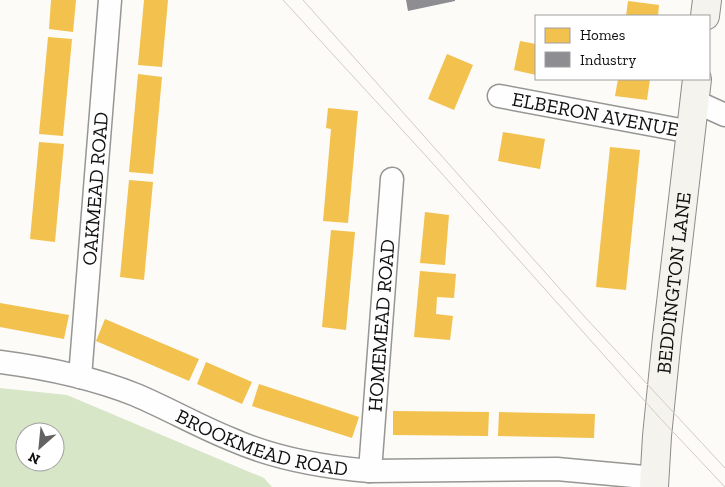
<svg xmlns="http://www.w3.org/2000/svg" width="725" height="487" font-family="'Zilla Slab',serif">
  <rect width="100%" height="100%" fill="#fcfbf7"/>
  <!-- forest -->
  <path fill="#d8e6c8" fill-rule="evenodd" d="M0,388l67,7 197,83 8,9h-272zM25,432h30v30h-30z"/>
  <!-- homes -->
  <g fill="#f2c14e">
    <path d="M51,0h25l-3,32 -24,-3z"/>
    <path d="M144,0h24l-6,67 -24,-2z"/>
    <path d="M628,1l31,4 -1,11h-32z"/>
    <path d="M48,37l24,2 -9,97 -24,-2z"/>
    <path d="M520,41l16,3v31l-22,-5z"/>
    <path d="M447,54l26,11 -19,45 -26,-11z"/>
    <path d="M138,74l24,3 -9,97 -24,-2z"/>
    <path d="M618,79h32l-3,21 -32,-4z"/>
    <path d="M328,108l30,3 -10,112 -25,-2 8,-92 -5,-1z"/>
    <path d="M503,132l42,7 -5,30 -42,-8z"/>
    <path d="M39,142l25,2 -9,98 -25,-3z"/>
    <path d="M610,147l30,3 -14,140 -30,-3z"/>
    <path d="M129,180l24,2 -9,98 -24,-3z"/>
    <path d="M425,212l24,3 -4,50 -25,-2z"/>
    <path d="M331,230l24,2 -9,98 -24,-3z"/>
    <path d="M420,271l36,3 -2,24 -17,-1 -1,17 17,2 -3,24 -36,-3z"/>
    <path d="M0,303l69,12 -5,24 -64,-12z"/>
    <path d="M105,319l94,40 -10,22 -93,-40z"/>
    <path d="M206,362l46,20 -10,22 -45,-20z"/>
    <path d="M259,384l100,33 -7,21 -100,-32z"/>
    <path d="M393,411l96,1 -1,24 -95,-1z"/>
    <path d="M499,412l96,2 -1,24 -96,-2z"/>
  </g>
  <!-- industry -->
  <path fill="#8d8d92" d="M406,0h49v1l-47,10z"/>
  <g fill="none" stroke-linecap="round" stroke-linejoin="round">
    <defs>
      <g id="street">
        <path id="s1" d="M499,96l192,36"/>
        <path d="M694,101l31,14"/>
        <path id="s2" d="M0,362c46,6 93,16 136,33 33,14 64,32 97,45 43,19 90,27 137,31l187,-2 98,9"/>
        <path id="s3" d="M80,377l30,-377"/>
        <path id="s4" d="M370,471l22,-292"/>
      </g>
      <g id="secondary">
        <path d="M705,16l2,-16"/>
        <path id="s5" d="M654,487l3,-51 10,-99 30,-258"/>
      </g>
    </defs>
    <!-- street casing -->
    <use href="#street" stroke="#969694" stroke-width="25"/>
    <!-- secondary casing -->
    <use href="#secondary" stroke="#8d8c8b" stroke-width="30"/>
    <!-- street -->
    <use href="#street" stroke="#fffefe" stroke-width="22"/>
    <!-- secondary -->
    <use href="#secondary" stroke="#f4f3ed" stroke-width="28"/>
    <!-- tram -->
    <g stroke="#d7c8c9" stroke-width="1">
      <path d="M283,0l144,157 232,260 66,70"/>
      <path d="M303,0l281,316 141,152"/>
    </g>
  </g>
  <g text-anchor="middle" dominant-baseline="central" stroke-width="5" stroke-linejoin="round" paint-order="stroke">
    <!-- street labels -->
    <g font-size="20" fill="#101010" stroke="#fff">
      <text stroke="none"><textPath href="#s1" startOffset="98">ELBERON AVENUE</textPath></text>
      <text stroke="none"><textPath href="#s3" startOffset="189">OAKMEAD ROAD</textPath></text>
      <text stroke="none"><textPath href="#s5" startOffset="205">BEDDINGTON LANE</textPath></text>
      <text stroke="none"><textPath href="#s4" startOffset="146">HOMEMEAD ROAD</textPath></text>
      <text stroke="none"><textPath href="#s2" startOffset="276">BROOKMEAD ROAD</textPath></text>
    </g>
  </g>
  <!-- legend -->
  <rect x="535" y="15" width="175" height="65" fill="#ffffff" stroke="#9f9f9f"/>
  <rect x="545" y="28" width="25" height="15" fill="#f2c14e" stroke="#9f9f9f"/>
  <text x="580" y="40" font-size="15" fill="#101010">Homes</text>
  <rect x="545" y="52" width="25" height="15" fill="#8d8d92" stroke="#9f9f9f"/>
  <text x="580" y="65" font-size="15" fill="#101010">Industry</text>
  <!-- north arrow -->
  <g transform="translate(40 447) rotate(207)"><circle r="24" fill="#ffffff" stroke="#9f9f9f"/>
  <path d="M0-4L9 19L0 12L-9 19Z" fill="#636261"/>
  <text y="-8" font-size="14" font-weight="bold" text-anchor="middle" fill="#101010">N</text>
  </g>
</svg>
